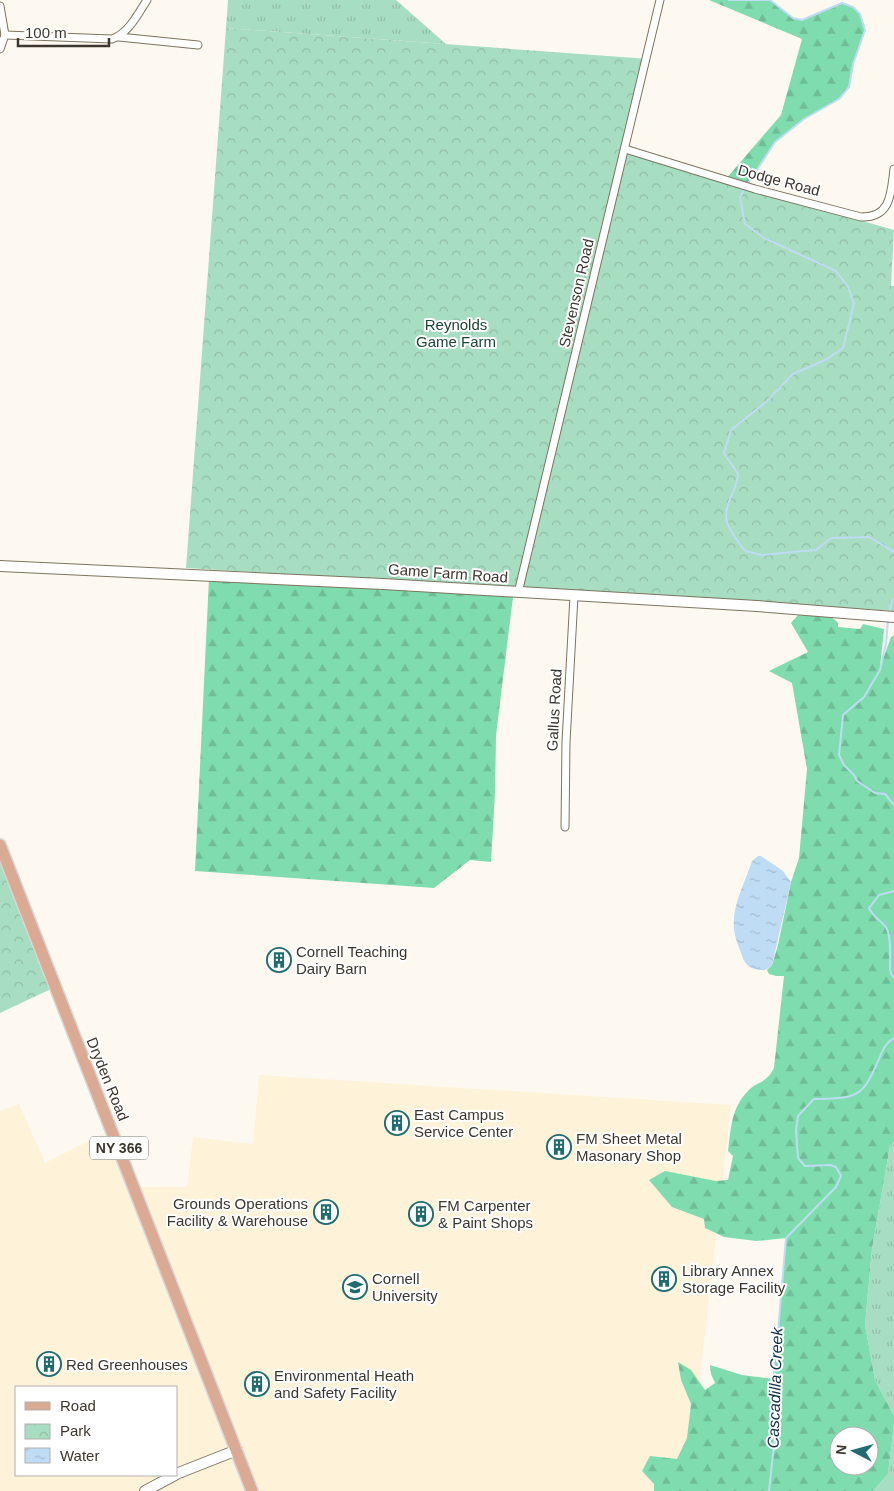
<svg xmlns="http://www.w3.org/2000/svg" width="894" height="1491" font-family="Helvetica,sans-serif">
  <defs>
    <pattern id="grass-tufts" width="24" height="20" patternUnits="userSpaceOnUse" patternTransform="scale(1.25)"><rect width="24" height="20" fill="#a7ddc1"/><path d="M3 7l-1-3M5 7V3M7 7l1-3M15 17l-1-3M17 17v-4M19 17l1-3" fill="none" stroke="#91bea6"/></pattern>
    <pattern id="forest-firs" width="22" height="20" patternUnits="userSpaceOnUse" patternTransform="scale(1.25)"><rect width="22" height="20" fill="#7edcae"/><path d="M5 1l3.5 6h-7zM16 11l3.5 6h-7z" fill="#6ebd96"/></pattern>
    <pattern id="park-crowns" width="20" height="18" patternUnits="userSpaceOnUse" patternTransform="scale(1.25)"><rect width="20" height="18" fill="#a7ddc1"/><path d="M2 6a3 3 0 1 1 6 0M12 15a3 3 0 1 1 6 0" fill="none" stroke="#91bea6"/></pattern>
    <pattern id="water-ripples" width="26" height="14" patternUnits="userSpaceOnUse" patternTransform="scale(1.25)"><rect width="26" height="14" fill="#bedcf3"/><path d="M2 4q2-2 4 0t4 0M15 11q2-2 4 0t4 0" fill="none" stroke="#a4bdd1"/></pattern>
  </defs>
  <rect width="100%" height="100%" fill="#fef9f0"/>
  <!-- built -->
  <path fill="#fef2d9" fill-rule="evenodd" d="M259,1075l472,30 -44,386h-687v-380l19,-7 26,59 62,-31 23,55h57l6,-50 60,7zM16,1387h160v88h-160z"/>
  <!-- grass -->
  <g fill="url(#grass-tufts)">
    <path d="M228,0h168l50,44 -220,-16z"/>
    <path d="M894,1142v274l-19,-36 -10,-55 7,-76 18,-103z"/>
    <path d="M894,1424v67h-21l15,-17z"/>
  </g>
  <!-- forest -->
  <g fill="url(#forest-firs)" fill-rule="evenodd">
    <path d="M709,0h61l23,18 9,2 40,-17 11,4 7,7 5,16 -12,34 -4,23 -10,12 -35,20 -29,23 -28,44 -22,-6 56,-65 21,-76z"/>
    <path d="M209,578l304,19 -17,138 -1,58 -4,69 -21,-2 -36,28 -239,-17z"/>
    <path d="M798,615c12,1 32,-3 40,8v4l22,2 3,-5 21,5 -4,38 11,-30 3,-2v507l-4,4 -18,103 -7,76 10,55 19,36v8l-6,50 -15,17h-219v-7l-12,-13 8,-15 27,3 10,-21 4,-34 -10,-24 -3,-18 13,8 14,20 10,-7 -4,-9 -1,-9 32,10 31,4 1,-24 4,-23 8,-94 -30,3 -32,-4 -19,-9 -1,-9 -32,-12 -23,-27 16,-9 51,10 12,-1 5,-24 -5,-5c3,-22 3,-43 20,-60 10,-11 17,-6 26,-23l10,-92h-8l-7,-2 -2,-4 5,-5 6,-20 13,-63 8,-24 8,-89 -15,-86 -23,-12 39,-19 -17,-29zM839,1436h30v30h-30z"/>
  </g>
  <!-- park -->
  <g fill="url(#park-crowns)">
    <path d="M226,28l423,31 -21,91 119,38 147,42 -3,56h3v325l-708,-43z"/>
    <path d="M0,860l51,129 -51,24z"/>
  </g>
  <!-- water -->
  <path fill="url(#water-ripples)" d="M758,856h3l22,15 8,11 -19,83c-6,6 -9,6 -17,4 -9,-2 -11,-8 -14,-16 -2,-6 -5,-12 -6,-18 -6,-26 10,-51 17,-74z"/>
  <g fill="none" stroke-linecap="round" stroke-linejoin="round">
    <!-- stream -->
    <g stroke="#bedcf3" stroke-width="2">
      <path d="M729,0h41l23,18 9,2 40,-17 11,4 7,7 5,16 -12,34 -4,23 -10,12 -35,20 -29,23 -28,43"/>
      <path d="M745,189l-5,8 5,27 19,14 72,33 12,16 6,16 -11,45 -16,11 -34,15 -27,28 -35,28 -7,23 14,21c-1,9 -3,15 -7,23 -12,24 0,34 14,54l17,4 30,-3 24,-2 15,-12 38,-1 25,15"/>
      <path d="M889,613l3,-13 2,-1"/>
      <path d="M888,620l-2,24 -6,26 -16,27 -21,18 -4,40 5,10 10,10 3,6 18,12 10,1 9,11"/>
      <path d="M894,891l-15,4 -10,13c4,9 10,11 16,18 7,7 5,33 5,43l1,5 3,4"/>
      <path d="M769,1491l7,-65 -2,-71 4,-23 8,-94 50,-51 5,-11 -5,-9 -6,-2 -25,1 -7,-8 -2,-28 2,-14 16,-17c43,-1 48,0 65,-40 4,-9 6,-16 15,-21"/>
    </g>
    <defs>
      <g id="street">
        <path d="M0,6l5,29 -5,14"/>
        <path d="M5,35l107,4c16,-5 26,-25 35,-39"/>
        <path d="M119,37l79,8"/>
        <path d="M625,149l130,40 106,28c31,1 30,-26 33,-48"/>
        <path d="M518,593l142,-593"/>
        <path d="M565,827l1,-85 8,-146"/>
      </g>
      <g id="secondary">
        <path d="M0,566l383,18 374,22 137,11"/>
        <path d="M176,1474l61,-24"/>
        <path d="M145,1491l30,-16"/>
      </g>
      <path id="primary" d="M0,845l252,646"/>
    </defs>
    <!-- street casing -->
    <use href="#street" stroke="#7e745f" stroke-width="9"/>
    <!-- secondary casing -->
    <use href="#secondary" stroke="#7e745f" stroke-width="12"/>
    <!-- primary casing -->
    <use href="#primary" stroke="#d8d7d5" stroke-width="14"/>
    <!-- street -->
    <use href="#street" stroke="#fff" stroke-width="7"/>
    <!-- secondary -->
    <use href="#secondary" stroke="#fff" stroke-width="10"/>
    <!-- primary -->
    <use href="#primary" stroke="#dbaa95" stroke-width="11"/>
  </g>
  <!-- icons -->
  <defs>
    <symbol id="building-ring" viewBox="-11 -11 22 22"><circle r="9.5" fill="#fff" stroke="#1f6b6f" stroke-width="1.5"/><path d="M-4-6H4V6H1V3H-1V6H-4ZM-2.5-4.3h1.7v1.8h-1.7ZM.8-4.3h1.7v1.8H.8ZM-2.5-1h1.7V.8h-1.7ZM.8-1h1.7V.8H.8Z" fill="#1f6b6f"/></symbol>
    <symbol id="university-ring" viewBox="-11 -11 22 22"><circle r="9.5" fill="#fff" stroke="#1f6b6f" stroke-width="1.5"/><path d="M0-5L7-2L0 1L-7-2ZM-4 1L0 2.5L4 1V4Q0 6-4 4Z" fill="#1f6b6f"/></symbol>
  </defs>
  <g fill-rule="evenodd">
    <use href="#building-ring" x="265" y="946" width="28" height="28"/>
    <use href="#building-ring" x="383" y="1109" width="28" height="28"/>
    <use href="#building-ring" x="545" y="1133" width="28" height="28"/>
    <use href="#building-ring" x="312" y="1198" width="28" height="28"/>
    <use href="#building-ring" x="407" y="1200" width="28" height="28"/>
    <use href="#building-ring" x="650" y="1265" width="28" height="28"/>
    <use href="#university-ring" x="341" y="1273" width="28" height="28"/>
    <use href="#building-ring" x="35" y="1350" width="28" height="28"/>
    <use href="#building-ring" x="243" y="1370" width="28" height="28"/>
  </g>
  <g text-anchor="middle" dominant-baseline="central" stroke-width="4" stroke-linejoin="round" paint-order="stroke">
    <!-- shield labels -->
    <rect fill="#fff" stroke="#76736d" stroke-width="1" x="90" y="1136.5" width="58" height="23" rx="4"/>
    <g font-size="14" font-weight="bold" fill="#3c372e">
      <text x="119" y="1148">NY 366</text>
    </g>
    <!-- street labels -->
    <g font-size="15" fill="#3c372e" stroke="#fff">
      <text transform="translate(779 180) rotate(15)">Dodge Road</text>
      <text transform="translate(576 293) rotate(-77)">Stevenson Road</text>
      <text transform="translate(448 573) rotate(4)">Game Farm Road</text>
      <text transform="translate(554 710) rotate(-87)">Gallus Road</text>
      <text transform="translate(108 1079) rotate(68)">Dryden Road</text>
    </g>
    <!-- park labels -->
    <g font-size="15" fill="#1d4533" stroke="#fff">
      <text x="456" y="324">Reynolds<tspan x="456" dy="17">Game Farm</tspan></text>
    </g>
    <!-- poi labels -->
    <g font-size="15" fill="#3c372e" stroke="#fff" text-anchor="start">
      <text x="296" y="951">Cornell Teaching<tspan x="296" dy="17">Dairy Barn</tspan></text>
      <text x="414" y="1114">East Campus<tspan x="414" dy="17">Service Center</tspan></text>
      <text x="576" y="1138">FM Sheet Metal<tspan x="576" dy="17">Masonary Shop</tspan></text>
      <text x="308" y="1203" text-anchor="end">Grounds Operations<tspan x="308" dy="17">Facility &amp; Warehouse</tspan></text>
      <text x="438" y="1205">FM Carpenter<tspan x="438" dy="17">&amp; Paint Shops</tspan></text>
      <text x="682" y="1270">Library Annex<tspan x="682" dy="17">Storage Facility</tspan></text>
      <text x="372" y="1278">Cornell<tspan x="372" dy="17">University</tspan></text>
      <text x="66" y="1364">Red Greenhouses</text>
      <text x="274" y="1375">Environmental Heath<tspan x="274" dy="17">and Safety Facility</tspan></text>
    </g>
    <!-- water labels -->
    <g font-size="16" font-style="italic" fill="#0e3147" stroke="#fff">
      <text transform="translate(775 1388) rotate(-88)">Cascadilla Creek</text>
    </g>
  </g>
  <!-- legend -->
  <rect x="15" y="1386" width="162" height="90" fill="#ffffff" stroke="#b1afab"/>
  <rect x="25" y="1402" width="25" height="8" fill="#dbaa95" stroke="#b1afab"/>
  <text x="60" y="1411" font-size="15" fill="#3c372e">Road</text>
  <rect x="25" y="1424" width="25" height="15" fill="url(#park-crowns)" stroke="#b1afab"/>
  <text x="60" y="1436" font-size="15" fill="#3c372e">Park</text>
  <rect x="25" y="1448" width="25" height="15" fill="url(#water-ripples)" stroke="#b1afab"/>
  <text x="60" y="1461" font-size="15" fill="#3c372e">Water</text>
  <!-- north arrow -->
  <g transform="translate(854 1451) rotate(276)"><circle r="24" fill="#ffffff" stroke="#b1afab"/>
  <path d="M0-4L9 19L0 12L-9 19Z" fill="#1f6b6f"/>
  <text y="-8" font-size="14" font-weight="bold" text-anchor="middle" fill="#3c372e">N</text>
  </g>
  <!-- scale -->
  <path d="M18 38v8h91v-8" fill="none" stroke="#3c372e" stroke-width="2.5"/>
  <text x="25" y="38" font-size="15" fill="#3c372e" stroke="#ffffff" stroke-width="4" paint-order="stroke">100 m</text>
</svg>
